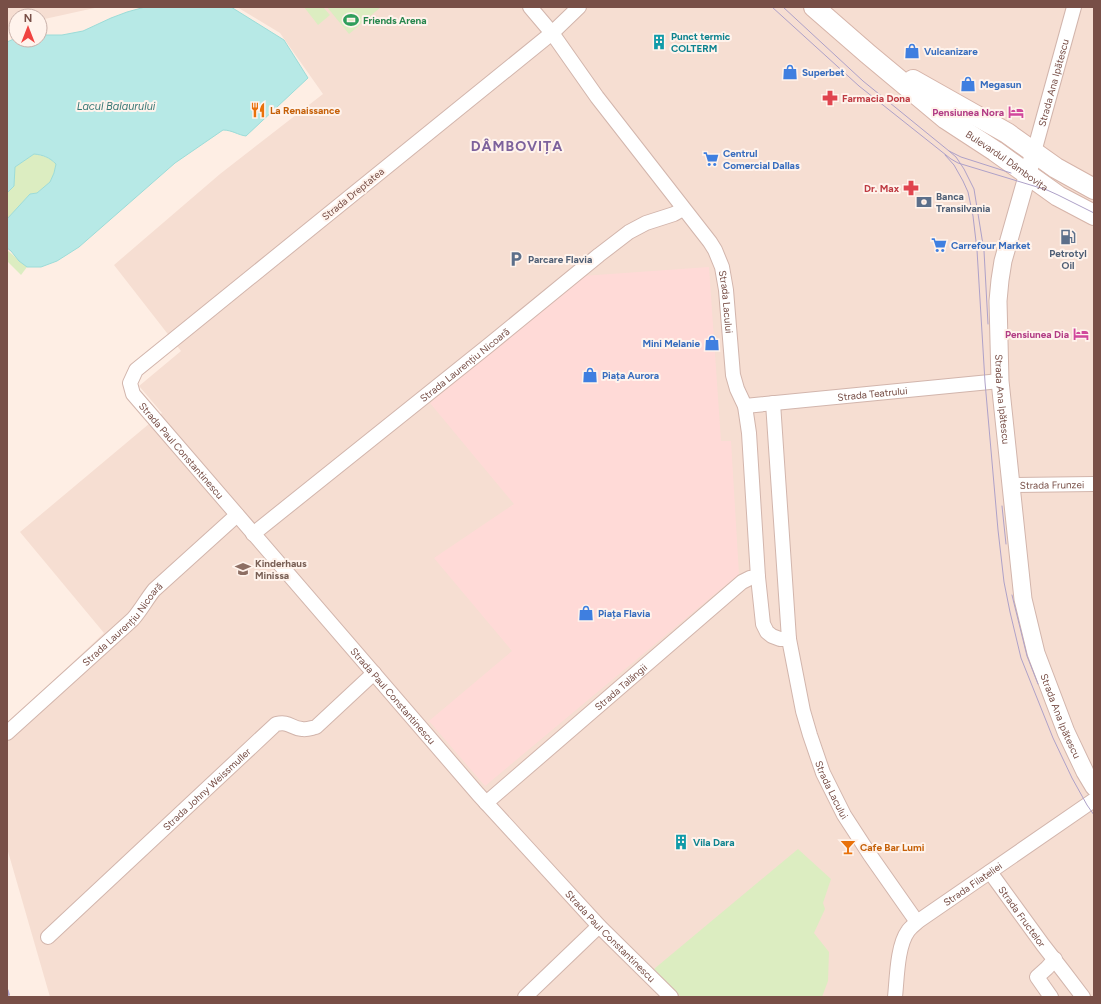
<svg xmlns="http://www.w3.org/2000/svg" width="1101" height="1004" font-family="Figtree,sans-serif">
  <rect width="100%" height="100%" fill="#feeee4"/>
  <!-- residential -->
  <g fill="#f6ded2">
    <path d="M7,7h92l-59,13v-4h-24v9l-9,2z"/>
    <path d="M237,7h857v990h-1044l-43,-149v-124l97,-91 -84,-101 142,-119 -23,-27 42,-35 -67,-86 106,-91 103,-80 -43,-61z"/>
  </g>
  <!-- commercial -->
  <path fill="#ffdad7" d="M709,267l12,174h10l8,133 -254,212 -56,-65 83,-70 -78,-93 80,-54 -84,-101 152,-127z"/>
  <!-- green -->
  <g fill="#dcedc1">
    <path d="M304,7h19l7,8 -12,10z"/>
    <path d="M327,7h54l-32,27z"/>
    <path d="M34,154c10,2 15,3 22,10l-2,9 -4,9 -13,11 -7,1 -23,25v-26l7,-7 1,-19z"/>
    <path d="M7,250l20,17 -6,8 -14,-14z"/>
    <path d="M798,849l33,30 -8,24 2,6 -11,24 15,19 -1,29 -6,16h-141l-27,-28z"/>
  </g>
  <!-- water -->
  <path fill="#b7e9e6" stroke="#9cdcd8" d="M145,7h86l53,33 24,38 -62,58c-8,-1 -14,-6 -23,-6l-48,33 -96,84 -22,14 -16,6h-14l-8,-6 -8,-10 -4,-3v-29l23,-25 7,-1 13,-11 4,-9 2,-9c-7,-7 -13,-9 -22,-10l-19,13 -1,19 -7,7v-151l9,-4v2h24v-5h22l21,-4 28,-13 16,-6z"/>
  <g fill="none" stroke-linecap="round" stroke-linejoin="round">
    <defs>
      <g id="minor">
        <path id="s1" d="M530,7l22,26 45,64 113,145 5,8 7,17 4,23 7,85 4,14 8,17 4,27 9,144 5,47 4,8 5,4 8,3h9"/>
        <path id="s2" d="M579,7l-27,26 -416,337 -6,13 3,11 345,400 121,132 72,71"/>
        <path id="s3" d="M1034,152l40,-145"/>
        <path id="s4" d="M773,403l16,236 14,72 7,24 13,38 21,42 26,40 47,67"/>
        <path id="s5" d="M745,406l255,-25"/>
        <path id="s6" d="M1011,485l83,-1"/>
        <path id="s7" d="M253,534l236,-189 110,-90 30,-23 17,-9 28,-9 9,-5"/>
        <path id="s8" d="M7,733l126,-114c8,-9 13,-19 21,-29l83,-75"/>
        <path id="s9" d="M486,803l256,-221 8,-4 8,-1"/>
        <path id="s10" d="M990,872l53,73 21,27 19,25"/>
        <path id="s11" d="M48,937l228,-213c14,-3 14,4 26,5 5,1 9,-1 14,-2l58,-54"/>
        <path d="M525,997l74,-71"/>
        <path id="s12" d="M895,997c2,-18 2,-51 13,-66 2,-3 6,-6 9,-9l177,-122"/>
        <path d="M1051,997l-14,-20 10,-9 8,-9"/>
      </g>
      <g id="tertiary">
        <path id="s13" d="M1034,152l-31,109 -3,19 -2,21 2,80 23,218 13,54 30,79 19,40 9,15"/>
      </g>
      <g id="secondary">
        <path id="s14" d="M814,7l54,47 78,65 49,32 63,45 36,19"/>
        <path d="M913,80l94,53 49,35 38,21"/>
      </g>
    </defs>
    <!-- minor casing -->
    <use href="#minor" stroke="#d2b5ac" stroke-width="16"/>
    <!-- tertiary casing -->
    <use href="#tertiary" stroke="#d2b5ac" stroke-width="19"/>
    <!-- secondary casing -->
    <use href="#secondary" stroke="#d6b4a9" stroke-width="22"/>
    <!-- minor -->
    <use href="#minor" stroke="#fff" stroke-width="14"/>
    <!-- tertiary -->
    <use href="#tertiary" stroke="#fff" stroke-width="17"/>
    <!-- secondary -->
    <use href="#secondary" stroke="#fff" stroke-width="20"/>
    <!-- tram -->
    <g stroke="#aea1c8" stroke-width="1">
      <path d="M772,7l87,79 92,73 7,4 89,27 11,5 36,18"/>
      <path d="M783,7l80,74 86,70 12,6 50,16"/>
      <path d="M949,151l7,6 8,12 10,20 10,62 4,73"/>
      <path d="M945,155l9,10 9,16 5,11 5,24 4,34 8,132 13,148 6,52 6,30 11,46 32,80 19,40 15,27 7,10"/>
      <path d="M1002,506l4,38"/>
      <path d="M1012,595l15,61 11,28"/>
    </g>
    <!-- rail -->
    <path stroke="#aea1c8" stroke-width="3" stroke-dasharray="6 4" stroke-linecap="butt" d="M7,990l2,7"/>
  </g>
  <!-- icons -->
  <defs>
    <symbol id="stadium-bare" viewBox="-9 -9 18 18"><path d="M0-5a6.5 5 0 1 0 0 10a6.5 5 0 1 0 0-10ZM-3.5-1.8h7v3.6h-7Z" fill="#2e9e5b" stroke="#fff3ec" stroke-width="2.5" paint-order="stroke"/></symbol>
    <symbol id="building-bare" viewBox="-9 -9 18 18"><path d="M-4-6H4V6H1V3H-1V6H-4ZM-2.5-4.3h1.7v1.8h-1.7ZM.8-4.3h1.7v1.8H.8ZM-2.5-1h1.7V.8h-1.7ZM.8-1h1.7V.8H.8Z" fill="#0f9aa8" stroke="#fff3ec" stroke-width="2.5" paint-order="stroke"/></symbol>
    <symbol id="shop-bare" viewBox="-9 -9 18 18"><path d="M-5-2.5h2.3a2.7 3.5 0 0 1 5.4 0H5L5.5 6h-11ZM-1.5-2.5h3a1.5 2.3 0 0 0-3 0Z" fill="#3f7fe0" stroke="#fff3ec" stroke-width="2.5" paint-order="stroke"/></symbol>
    <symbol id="pharmacy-bare" viewBox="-9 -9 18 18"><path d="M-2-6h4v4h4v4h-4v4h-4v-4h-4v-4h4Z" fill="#e0444e" stroke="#fff3ec" stroke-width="2.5" paint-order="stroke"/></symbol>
    <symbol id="restaurant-bare" viewBox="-9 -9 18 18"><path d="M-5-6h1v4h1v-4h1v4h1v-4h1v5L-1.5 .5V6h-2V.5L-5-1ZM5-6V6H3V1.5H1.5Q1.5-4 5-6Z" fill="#e8710a" stroke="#fff3ec" stroke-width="2.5" paint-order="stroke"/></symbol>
    <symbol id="hotel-bare" viewBox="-9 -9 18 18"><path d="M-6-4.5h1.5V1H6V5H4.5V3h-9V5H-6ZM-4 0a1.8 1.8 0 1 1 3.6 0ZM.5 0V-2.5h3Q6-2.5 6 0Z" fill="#d1479c" stroke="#fff3ec" stroke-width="2.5" paint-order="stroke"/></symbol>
    <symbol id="supermarket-bare" viewBox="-9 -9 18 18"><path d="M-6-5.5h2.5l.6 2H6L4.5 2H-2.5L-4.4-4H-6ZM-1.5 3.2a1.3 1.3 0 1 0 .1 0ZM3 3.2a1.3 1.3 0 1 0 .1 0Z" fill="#3f7fe0" stroke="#fff3ec" stroke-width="2.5" paint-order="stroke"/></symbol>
    <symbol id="bank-bare" viewBox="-9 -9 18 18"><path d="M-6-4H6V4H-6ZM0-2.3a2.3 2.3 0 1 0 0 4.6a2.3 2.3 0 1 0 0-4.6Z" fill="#5c6f8a" stroke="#fff3ec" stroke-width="2.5" paint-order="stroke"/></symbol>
    <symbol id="fuel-bare" viewBox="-9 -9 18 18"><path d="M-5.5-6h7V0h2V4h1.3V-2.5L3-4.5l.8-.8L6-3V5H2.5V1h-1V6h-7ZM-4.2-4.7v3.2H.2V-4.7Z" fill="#5c6f8a" stroke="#fff3ec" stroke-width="2.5" paint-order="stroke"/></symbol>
    <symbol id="parking-bare" viewBox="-9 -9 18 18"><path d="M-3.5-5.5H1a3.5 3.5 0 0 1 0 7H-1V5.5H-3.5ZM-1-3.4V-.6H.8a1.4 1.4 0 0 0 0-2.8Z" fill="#5c6f8a" stroke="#fff3ec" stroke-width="2.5" paint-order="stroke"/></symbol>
    <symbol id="school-bare" viewBox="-9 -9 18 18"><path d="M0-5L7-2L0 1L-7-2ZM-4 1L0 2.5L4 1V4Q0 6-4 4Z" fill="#8d6e63" stroke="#fff3ec" stroke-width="2.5" paint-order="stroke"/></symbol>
    <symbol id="bar-bare" viewBox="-9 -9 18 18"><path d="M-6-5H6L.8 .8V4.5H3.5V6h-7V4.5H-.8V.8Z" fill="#e8710a" stroke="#fff3ec" stroke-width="2.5" paint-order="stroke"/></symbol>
  </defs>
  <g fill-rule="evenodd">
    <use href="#stadium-bare" x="340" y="9" width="22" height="22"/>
    <use href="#building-bare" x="648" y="31" width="22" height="22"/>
    <use href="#shop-bare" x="901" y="40" width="22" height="22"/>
    <use href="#shop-bare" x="779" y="61" width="22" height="22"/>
    <use href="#shop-bare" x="957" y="73" width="22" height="22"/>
    <use href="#pharmacy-bare" x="819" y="87" width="22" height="22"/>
    <use href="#restaurant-bare" x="247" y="99" width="22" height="22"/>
    <use href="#hotel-bare" x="1005" y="101" width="22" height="22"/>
    <use href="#supermarket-bare" x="700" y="148" width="22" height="22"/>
    <use href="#pharmacy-bare" x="900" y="177" width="22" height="22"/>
    <use href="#bank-bare" x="913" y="191" width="22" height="22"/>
    <use href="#fuel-bare" x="1057" y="226" width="22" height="22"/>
    <use href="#supermarket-bare" x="928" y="234" width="22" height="22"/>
    <use href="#parking-bare" x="505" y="248" width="22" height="22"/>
    <use href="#hotel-bare" x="1070" y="323" width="22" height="22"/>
    <use href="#shop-bare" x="701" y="332" width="22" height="22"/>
    <use href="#shop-bare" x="579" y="364" width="22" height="22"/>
    <use href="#school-bare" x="232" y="558" width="22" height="22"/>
    <use href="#shop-bare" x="575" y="602" width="22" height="22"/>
    <use href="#building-bare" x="670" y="831" width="22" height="22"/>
    <use href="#bar-bare" x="837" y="836" width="22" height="22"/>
  </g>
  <g text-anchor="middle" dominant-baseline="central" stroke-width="4" stroke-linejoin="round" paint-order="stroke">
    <!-- leisure labels -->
    <g font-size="10" font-weight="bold" fill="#27864d" stroke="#fff3ec" text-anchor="start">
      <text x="363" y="20">Friends Arena</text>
    </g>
    <!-- culture labels -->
    <g font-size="10" font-weight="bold" fill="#0d838f" stroke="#fff3ec" text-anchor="start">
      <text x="671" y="36">Punct termic<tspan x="671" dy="12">COLTERM</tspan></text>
      <text x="693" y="842">Vila Dara</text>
    </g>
    <!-- shop labels -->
    <g font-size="10" font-weight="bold" fill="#366cbe" stroke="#fff3ec" text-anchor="start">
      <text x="924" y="51">Vulcanizare</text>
      <text x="802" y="72">Superbet</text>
      <text x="980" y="84">Megasun</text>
      <text x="723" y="153">Centrul<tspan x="723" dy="12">Comercial Dallas</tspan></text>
      <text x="951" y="245">Carrefour Market</text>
      <text x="700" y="343" text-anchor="end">Mini Melanie</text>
      <text x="602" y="375">Piața Aurora</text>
      <text x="598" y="613">Piața Flavia</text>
    </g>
    <!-- street labels -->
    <g font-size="10" fill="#784f47" stroke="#fff3ec">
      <text stroke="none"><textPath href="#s3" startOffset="72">Strada Ana Ipătescu</textPath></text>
      <text stroke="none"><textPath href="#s14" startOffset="247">Bulevardul Dâmbovița</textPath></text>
      <text transform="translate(353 194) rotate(-39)">Strada Dreptatea</text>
      <text stroke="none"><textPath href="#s1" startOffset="359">Strada Lacului</textPath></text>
      <text stroke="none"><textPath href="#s7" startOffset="271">Strada Laurențiu Nicoară</textPath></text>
      <text stroke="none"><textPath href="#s5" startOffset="128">Strada Teatrului</textPath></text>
      <text stroke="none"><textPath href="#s13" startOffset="252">Strada Ana Ipătescu</textPath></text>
      <text stroke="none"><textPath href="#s2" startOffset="673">Strada Paul Constantinescu</textPath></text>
      <text stroke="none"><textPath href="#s6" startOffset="41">Strada Frunzei</textPath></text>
      <text stroke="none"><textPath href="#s8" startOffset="159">Strada Laurențiu Nicoară</textPath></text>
      <text stroke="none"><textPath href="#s9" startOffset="178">Strada Talăngii</textPath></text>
      <text stroke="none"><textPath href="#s2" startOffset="997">Strada Paul Constantinescu</textPath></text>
      <text stroke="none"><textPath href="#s13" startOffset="576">Strada Ana Ipătescu</textPath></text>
      <text stroke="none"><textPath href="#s11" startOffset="217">Strada Johny Weissmuller</textPath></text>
      <text stroke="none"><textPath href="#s4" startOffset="394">Strada Lacului</textPath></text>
      <text stroke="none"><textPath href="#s12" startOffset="148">Strada Filateliei</textPath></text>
      <text stroke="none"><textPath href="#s10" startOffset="55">Strada Fructelor</textPath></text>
      <text stroke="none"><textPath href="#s2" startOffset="1321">Strada Paul Constantinescu</textPath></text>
    </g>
    <!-- health labels -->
    <g font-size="10" font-weight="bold" fill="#be3a42" stroke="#fff3ec" text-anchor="start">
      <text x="842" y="98">Farmacia Dona</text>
      <text x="899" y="188" text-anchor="end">Dr. Max</text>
    </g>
    <!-- food labels -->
    <g font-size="10" font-weight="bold" fill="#c56008" stroke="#fff3ec" text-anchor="start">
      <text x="270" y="110">La Renaissance</text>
      <text x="860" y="847">Cafe Bar Lumi</text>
    </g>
    <!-- hotel labels -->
    <g font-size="10" font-weight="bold" fill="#b23c85" stroke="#fff3ec" text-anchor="end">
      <text x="1004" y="112">Pensiunea Nora</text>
      <text x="1069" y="334">Pensiunea Dia</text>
    </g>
    <!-- service labels -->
    <g font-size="10" font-weight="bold" fill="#4e5e75" stroke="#fff3ec" text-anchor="start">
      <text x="936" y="196">Banca<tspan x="936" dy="12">Transilvania</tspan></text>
      <text x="1068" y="253" text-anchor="middle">Petrotyl<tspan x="1068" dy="12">Oil</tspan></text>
      <text x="528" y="259">Parcare Flavia</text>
    </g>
    <!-- education labels -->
    <g font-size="10" font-weight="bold" fill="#785e54" stroke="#fff3ec" text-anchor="start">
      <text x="255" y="563">Kinderhaus<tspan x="255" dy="12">Minissa</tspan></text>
    </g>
    <!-- water labels -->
    <g font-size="11" font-style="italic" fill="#377774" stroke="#fff3ec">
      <text x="116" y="106">Lacul Balaurului</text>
    </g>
    <!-- district labels -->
    <g font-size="14" font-weight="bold" letter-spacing="1" fill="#7d629c" stroke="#fff3ec">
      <text x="517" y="146">DÂMBOVIȚA</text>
    </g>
  </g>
  <!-- border -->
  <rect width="1101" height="1004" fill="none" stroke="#784f47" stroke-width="16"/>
  <!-- north arrow -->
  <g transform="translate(28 28)"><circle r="19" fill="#fff3ec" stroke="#c9b1aa"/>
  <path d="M0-3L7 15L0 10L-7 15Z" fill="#f04340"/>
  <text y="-6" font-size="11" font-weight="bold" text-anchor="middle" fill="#784f47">N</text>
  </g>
</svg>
